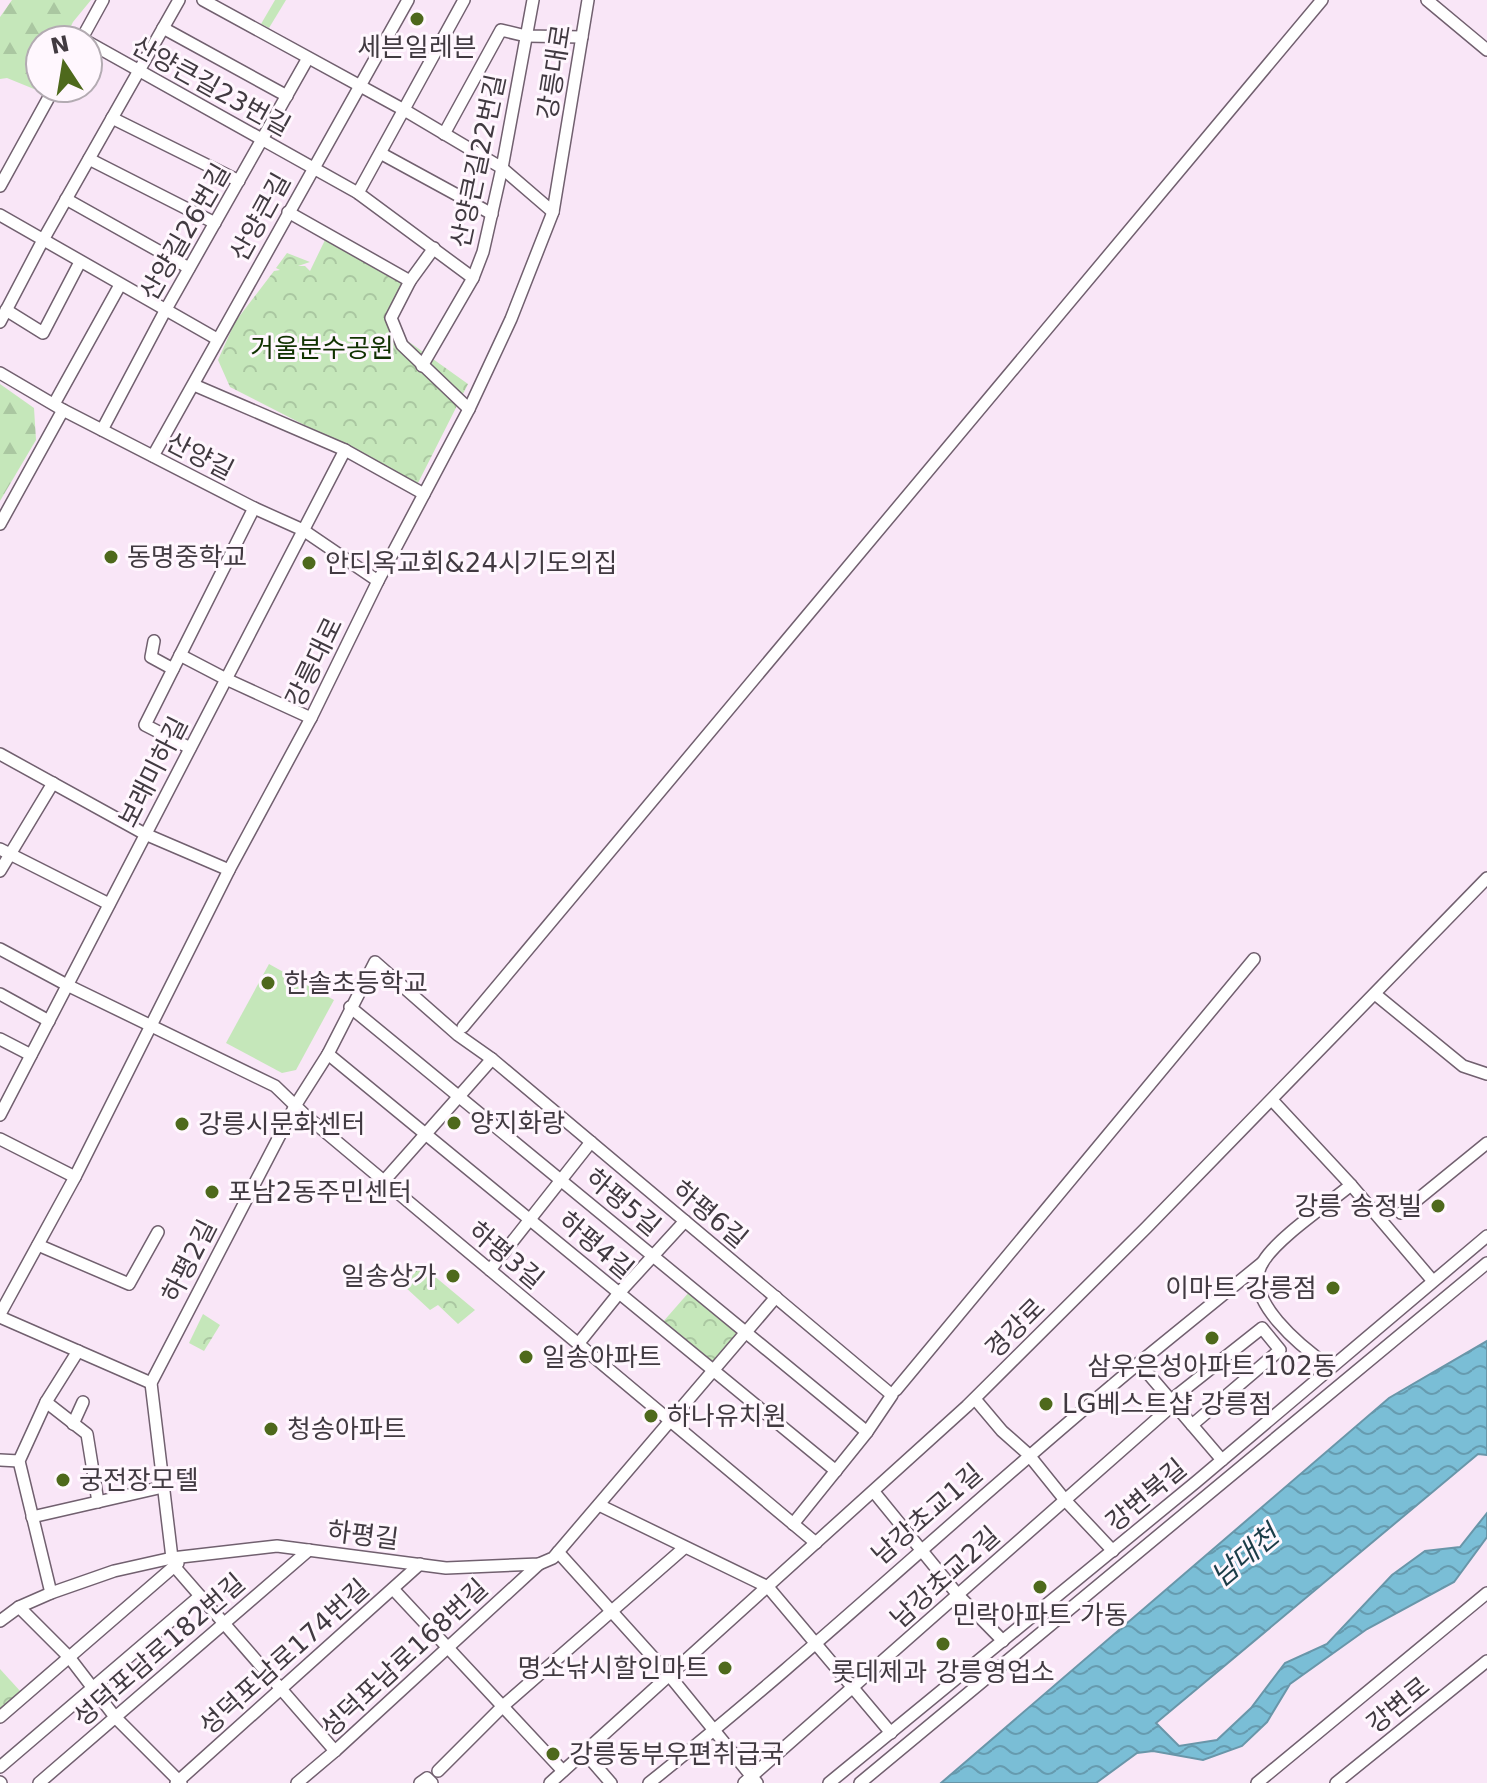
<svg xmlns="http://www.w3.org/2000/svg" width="1487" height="1783" font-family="'DejaVu Sans','Noto Sans KR',sans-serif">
  <defs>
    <pattern id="grass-tufts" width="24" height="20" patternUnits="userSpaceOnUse" patternTransform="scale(2)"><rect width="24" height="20" fill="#c5e7ba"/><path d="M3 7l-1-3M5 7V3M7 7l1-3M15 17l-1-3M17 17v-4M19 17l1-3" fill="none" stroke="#aac7a1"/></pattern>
    <pattern id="forest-firs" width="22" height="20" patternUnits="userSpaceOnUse" patternTransform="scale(2)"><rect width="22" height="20" fill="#c5e7ba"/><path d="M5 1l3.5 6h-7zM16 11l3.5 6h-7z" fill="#aac7a1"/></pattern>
    <pattern id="park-crowns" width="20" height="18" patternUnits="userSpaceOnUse" patternTransform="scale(2)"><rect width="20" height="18" fill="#c5e7ba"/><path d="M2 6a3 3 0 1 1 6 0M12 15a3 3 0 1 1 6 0" fill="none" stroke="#aac7a1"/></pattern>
    <pattern id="water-waves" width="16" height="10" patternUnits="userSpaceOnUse" patternTransform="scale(2)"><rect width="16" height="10" fill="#7abed6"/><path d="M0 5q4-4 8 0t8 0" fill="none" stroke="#669baf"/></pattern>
  </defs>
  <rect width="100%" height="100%" fill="#f9e6f7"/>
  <!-- grass -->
  <path fill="url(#grass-tufts)" d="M275,0h11l-17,28 -8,-4z"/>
  <!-- forest -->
  <g fill="url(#forest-firs)">
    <path d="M12,0h79l-18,22 -9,18h-24v42l-6,7 -27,-11 -7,1v-62z"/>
    <path d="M0,384l34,24 2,32 -36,61z"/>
  </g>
  <!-- park -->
  <g fill="url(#park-crowns)">
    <path d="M325,240l83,43 -13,34 10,22 63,45 -50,99 -188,-96 -12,-27 17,-38 39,-51 6,-1 -4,-2 11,-15 23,9 -12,4h7l5,5z"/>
    <path d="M421,1265l54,45 -17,14 -20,-19 -8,5 -26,-24z"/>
    <path d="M690,1291l50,41 -27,34 -51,-43z"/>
    <path d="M203,1314l17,11 -16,26 -15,-8z"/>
    <path d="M0,1669l21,23 -21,18z"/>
  </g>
  <!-- garden -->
  <path fill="#c5e7ba" d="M269,964l65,36 -38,70 -14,3 -56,-30z"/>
  <!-- water -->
  <path fill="url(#water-waves)" stroke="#6996a9" stroke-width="2" d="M1487,1341v114l-9,-1 -322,269 23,23 38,-6 34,-32 34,-45 42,-19 65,-69 33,-24 35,-4 27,-34v24l-33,45 -87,47 -77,55 -23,38 -25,24 -39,14 -50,-9 -16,2 -41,30h-155l448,-385z"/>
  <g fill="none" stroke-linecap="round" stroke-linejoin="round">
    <defs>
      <g id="minor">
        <path d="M203,0l203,111 96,57 51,44"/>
        <path d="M1427,0l60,50"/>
        <path d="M163,28l124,68"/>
        <path d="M81,40l22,-40"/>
        <path d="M88,42l270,151 115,85"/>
        <path d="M112,118l127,63"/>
        <path d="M444,134l57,-104 25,6 56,1"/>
        <path d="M382,154l110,60"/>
        <path d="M89,159l126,64"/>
        <path d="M0,186l54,-98"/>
        <path d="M358,193l106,-193"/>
        <path d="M66,199l123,69"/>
        <path d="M288,212l122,69"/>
        <path d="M0,215l217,124"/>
        <path d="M434,248l-24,33 -19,37 11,27 67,64"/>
        <path d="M6,310l37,23 37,-71"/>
        <path d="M0,322l43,-82 136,-240"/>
        <path d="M422,366l51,-88 10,-26 19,-84 31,-168"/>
        <path d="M0,373l63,37 191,98 49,22 75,51"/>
        <path d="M194,385l151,65 79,44"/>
        <path d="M54,404l66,-119"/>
        <path d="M102,430l63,-119 143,-253"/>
        <path d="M153,456l255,-456"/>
        <path d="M0,524l63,-114"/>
        <path d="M154,641l-3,16 22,12"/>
        <path d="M180,655l46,24 85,39"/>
        <path d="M190,748l-45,-23 109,-217"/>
        <path d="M0,754l145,80 84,36"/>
        <path d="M0,849l109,55"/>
        <path d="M0,871l53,-88"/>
        <path d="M0,949l67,36 208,101 30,29 511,428"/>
        <path d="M0,994l49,27"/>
        <path d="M1375,994l88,72 24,8"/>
        <path d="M350,1007l517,425"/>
        <path d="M463,1027l859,-1027"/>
        <path d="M0,1039l31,16"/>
        <path d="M328,1054l508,417"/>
        <path d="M1272,1100l79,85 81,95"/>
        <path d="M0,1115l345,-665"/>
        <path d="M0,1139l75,38"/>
        <path d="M384,1181l108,-122"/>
        <path d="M1401,1213l86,-70"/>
        <path d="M38,1245l91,39 29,-52"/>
        <path d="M490,1270l101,-128"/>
        <path d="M0,1314l75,-137 154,-307 82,-152 67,-137 91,-172 42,-90 42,-107 35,-212"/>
        <path d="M0,1317l151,66"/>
        <path d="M578,1344l41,-51 66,-72"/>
        <path d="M1139,1363l123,-100"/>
        <path d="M1330,1367c-26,-18 -91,-69 -67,-105 14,-24 65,-58 88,-77"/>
        <path d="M896,1390l358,-431"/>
        <path d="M975,1399l27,32 26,23 37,46 48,51"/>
        <path d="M1171,1400l91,-72 18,22 -88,75"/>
        <path d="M46,1402l41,32 11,68"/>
        <path d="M73,1424l10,-22"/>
        <path d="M0,1460l19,1"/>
        <path d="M874,1492l84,103 45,46"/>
        <path d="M599,1505l169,82 123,146"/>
        <path d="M32,1517l131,-30"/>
        <path d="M558,1552l111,123 88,108"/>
        <path d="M172,1558l-21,-175 144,-277 33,-52 47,-92 83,73 34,24 400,336 -25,37 -74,92"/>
        <path d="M174,1566l161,185"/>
        <path d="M393,1589l170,182"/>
        <path d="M51,1593l-32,-132 27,-59 32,-51"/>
        <path d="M19,1607l50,50 46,60 66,66"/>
        <path d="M0,1621l19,-14 32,-14 63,-22 58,-13 105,-12 169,22 93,-4 14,-6 223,-261"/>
        <path d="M0,1717l178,-154"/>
        <path d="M584,1752l27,31"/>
        <path d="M0,1767l200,-171"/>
        <path d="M438,1771l65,-65 181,-158"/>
        <path d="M0,1782l1,1"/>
        <path d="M39,1783l270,-233"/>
        <path d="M176,1783l244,-219"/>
        <path d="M297,1783l38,-32 204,-187"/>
        <path d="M420,1783l7,-5 5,5"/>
        <path d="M550,1783l417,-377 179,-178 341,-350"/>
        <path d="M649,1783c168,-134 324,-283 490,-420l83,97"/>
        <path d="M744,1783l430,-379"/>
        <path d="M829,1783l367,-301 291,-246"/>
        <path d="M860,1783l627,-520"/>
        <path d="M1257,1783l230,-190"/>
        <path d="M1336,1783l151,-122"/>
      </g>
    </defs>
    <!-- minor casing -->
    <use href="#minor" stroke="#71606f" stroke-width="14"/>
    <!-- minor -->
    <use href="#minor" stroke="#fff" stroke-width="11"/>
  </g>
  <!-- markers -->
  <g fill="#4e691c" stroke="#fff7fe" stroke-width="3">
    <circle cx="417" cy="19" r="8"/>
    <circle cx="111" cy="557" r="8"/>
    <circle cx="309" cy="563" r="8"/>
    <circle cx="268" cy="983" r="8"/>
    <circle cx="454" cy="1123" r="8"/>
    <circle cx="182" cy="1124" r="8"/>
    <circle cx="212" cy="1192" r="8"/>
    <circle cx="1438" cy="1206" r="8"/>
    <circle cx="453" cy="1276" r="8"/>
    <circle cx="1333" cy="1288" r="8"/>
    <circle cx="1212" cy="1338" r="8"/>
    <circle cx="526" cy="1357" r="8"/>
    <circle cx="1046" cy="1404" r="8"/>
    <circle cx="651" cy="1416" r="8"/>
    <circle cx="271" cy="1429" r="8"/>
    <circle cx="63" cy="1480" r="8"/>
    <circle cx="1040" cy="1587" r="8"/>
    <circle cx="943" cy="1644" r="8"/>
    <circle cx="725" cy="1668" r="8"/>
    <circle cx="553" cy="1754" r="8"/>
  </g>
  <g text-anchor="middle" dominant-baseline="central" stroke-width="6" stroke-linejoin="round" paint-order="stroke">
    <!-- poi labels -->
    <g font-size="26" fill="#413a41" stroke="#fff7fe" text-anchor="start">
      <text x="417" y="47" text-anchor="middle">세븐일레븐</text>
      <text x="127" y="557">동명중학교</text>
      <text x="325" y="563">안디옥교회&amp;24시기도의집</text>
      <text x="284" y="983">한솔초등학교</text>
      <text x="470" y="1123">양지화랑</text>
      <text x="198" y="1124">강릉시문화센터</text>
      <text x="228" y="1192">포남2동주민센터</text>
      <text x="1422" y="1206" text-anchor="end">강릉 송정빌</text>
      <text x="437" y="1276" text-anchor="end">일송상가</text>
      <text x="1317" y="1288" text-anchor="end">이마트 강릉점</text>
      <text x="542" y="1357">일송아파트</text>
      <text x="1212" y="1366" text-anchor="middle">삼우은성아파트 102동</text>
      <text x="1062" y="1404">LG베스트샵 강릉점</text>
      <text x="667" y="1416">하나유치원</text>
      <text x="287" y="1429">청송아파트</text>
      <text x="79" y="1480">궁전장모텔</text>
      <text x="1040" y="1615" text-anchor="middle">민락아파트 가동</text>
      <text x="709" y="1668" text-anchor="end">명소낚시할인마트</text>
      <text x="943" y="1672" text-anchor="middle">롯데제과 강릉영업소</text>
      <text x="569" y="1754">강릉동부우편취급국</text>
    </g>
    <!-- street labels -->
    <g font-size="26" fill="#413a41" stroke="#fff7fe">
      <text transform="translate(554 72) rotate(-81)">강릉대로</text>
      <text transform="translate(211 86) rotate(29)">산양큰길23번길</text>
      <text transform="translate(478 161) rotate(-78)">산양큰길22번길</text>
      <text transform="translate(260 217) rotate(-61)">산양큰길</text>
      <text transform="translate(185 232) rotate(-60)">산양길26번길</text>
      <text transform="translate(200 456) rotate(27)">산양길</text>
      <text transform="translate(314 662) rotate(-64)">강릉대로</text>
      <text transform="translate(153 772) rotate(-63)">보래미하길</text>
      <text transform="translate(623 1202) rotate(40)">하평5길</text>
      <text transform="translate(710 1214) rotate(40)">하평6길</text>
      <text transform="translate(596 1245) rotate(40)">하평4길</text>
      <text transform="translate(506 1255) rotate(40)">하평3길</text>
      <text transform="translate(189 1261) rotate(-63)">하평2길</text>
      <text transform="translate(1015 1328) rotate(-45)">경강로</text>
      <text transform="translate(1146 1495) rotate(-40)">강변북길</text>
      <text transform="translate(927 1514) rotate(-41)">남강초교1길</text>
      <text transform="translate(363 1535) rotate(7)">하평길</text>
      <text transform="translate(945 1577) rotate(-42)">남강초교2길</text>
      <text transform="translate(159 1650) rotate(-41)">성덕포남로182번길</text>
      <text transform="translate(284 1657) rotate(-42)">성덕포남로174번길</text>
      <text transform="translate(404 1658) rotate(-43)">성덕포남로168번길</text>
      <text transform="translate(1398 1705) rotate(-39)">강변로</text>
    </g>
    <!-- park labels -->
    <g font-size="26" fill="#103200" stroke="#fff7fe">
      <text x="322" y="348">거울분수공원</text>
    </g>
    <!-- water labels -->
    <g font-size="28" font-style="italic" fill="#1b3c47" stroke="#fff7fe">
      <text transform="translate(1245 1556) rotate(-40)">남대천</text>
    </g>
  </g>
  <!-- north arrow -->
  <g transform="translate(64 64) rotate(348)"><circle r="38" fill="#fff7fe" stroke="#b3abb2" stroke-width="2"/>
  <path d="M0-6L14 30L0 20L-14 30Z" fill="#4e691c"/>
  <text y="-12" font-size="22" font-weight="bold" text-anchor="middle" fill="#413a41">N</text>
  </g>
</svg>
